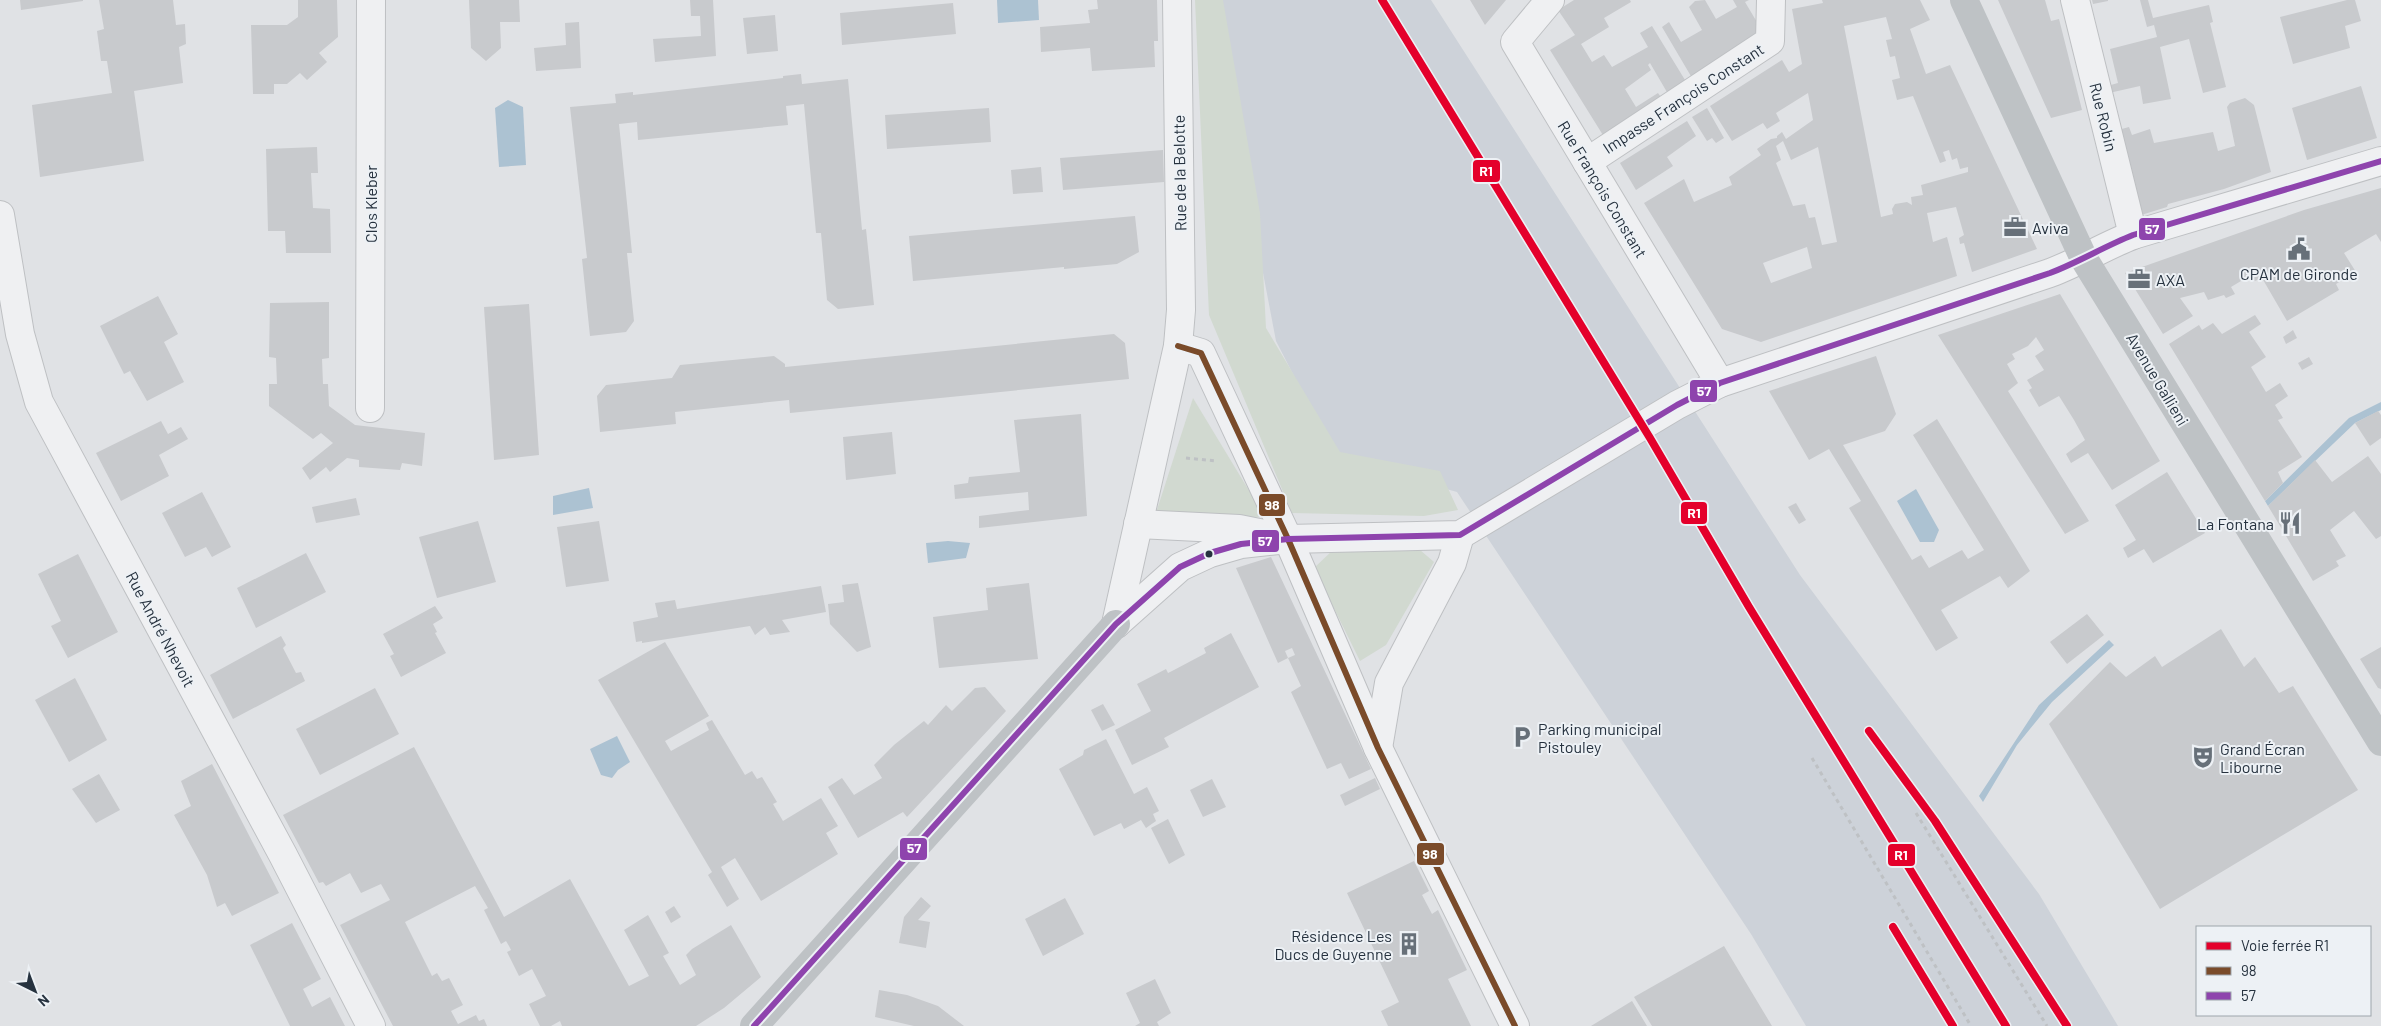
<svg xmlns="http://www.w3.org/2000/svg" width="2381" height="1026" font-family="Barlow,sans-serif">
  <rect width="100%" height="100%" fill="#e0e2e5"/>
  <!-- built -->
  <path fill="#cdd2d9" d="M1211,0h220l369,575 239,319 79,132h-312l-55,-92 -294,-442 -121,-34 -60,-117z"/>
  <!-- green -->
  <g fill="#d1d9d0">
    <path d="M1195,0h28l37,213 6,115 74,124 100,19 18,39 -34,6 -132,-3 -83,-198z"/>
    <path d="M1193,398l72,119 -110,-1z"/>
    <path d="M1420,550l14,12 -48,83 -26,16 -46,-93 18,-17z"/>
  </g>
  <!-- water -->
  <g fill="#acc2d2">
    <path d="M997,0h41l1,20 -41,3z"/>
    <path d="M508,100l15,7 3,58 -27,2 -4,-59z"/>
    <path d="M2381,402v8l-26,13 -87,83 -3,-5 84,-83z"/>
    <path d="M589,488l4,20 -40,7v-19z"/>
    <path d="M1916,489l23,41 -5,12h-14l-23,-41z"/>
    <path d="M948,541l22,2 -4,15 -38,5 -2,-20z"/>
    <path d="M2109,640l5,5 -62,57 -35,43 -34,57 -4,-6 60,-91z"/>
    <path d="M617,736l13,26 -12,8 -6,8 -11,-3 -11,-26z"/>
  </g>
  <!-- building -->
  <g fill="#c8cacd" fill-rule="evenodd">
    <path d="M20,0h63v1l-62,9z"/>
    <path d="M99,0h74l3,25 9,-1 1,20 -7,3 4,36 -49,8 10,70 -104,16 -8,-72 80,-12 -5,-32h-6l-4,-30 7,-2z"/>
    <path d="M298,0h39l1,37 -19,16 8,9 -20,18 -7,-7 -13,11h-13v10h-21l-2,-69h36l11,-8z"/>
    <path d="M469,0h50l1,22h-20l1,26 -15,13 -15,-13z"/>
    <path d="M690,0h23l3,56 -61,6 -2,-23 48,-3 -1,-20h-9z"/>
    <path d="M1097,0h60l1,41h-4l1,26 -63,4 -2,-23 -49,4 -1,-25 50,-4 -2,-13 10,-1z"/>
    <path d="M1470,0h36l-21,25z"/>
    <path d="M1574,0h56l1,2 -27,16 5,9 -28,17 11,18 12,-7 8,12 36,-20 -8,-14 12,-7 33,54 -6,5 4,7 -12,7 -21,-36 -2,2 3,5 -26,19 11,18 22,-14 7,10 -59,37 -56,-90 25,-15 -17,-25z"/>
    <path d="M1705,0l11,19 21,-12 -4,-7h16l-4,2 22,37 -72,44 -33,-56 7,-5 12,20 21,-12 -13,-23 6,-6z"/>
    <path d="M1822,0h98l10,20 -20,9 16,45 24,-9 87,184 -65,23 -8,-29 -4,1 -1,-6 5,-3 -8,-28 -29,6 6,29 14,-5 10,39 -196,66 -39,-13 -78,-126 40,-24 10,23 38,-17 -3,-8 32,-22 -4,-6 14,-10 6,-1v-2l5,-4 4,7 27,-19 -5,-27 -32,20 4,8 -13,8 -4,-6 -31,18 -22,-35 72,-46 7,12 13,-8 -10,-55 31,-6zM1886,17l6,22 -6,1 4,17 5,-1 5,22 -8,2 5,20 16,-4 27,67 6,-2 -3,-9 6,-2 3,10 5,-2 3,11 8,-2v5l-47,13 2,10 -12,2 1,8 -5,-3 -12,2 -3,5 1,5 -12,3 -37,-191zM1783,141l8,19 27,-13 19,95 -15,3 -7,-28 -6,1 -4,-14 -12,2 -17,-43 5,-3 -5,-14zM1807,247l5,21 -41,15 -8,-20z"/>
    <path d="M1998,0h47l6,21 8,-2 23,91 -31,8z"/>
    <path d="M2092,0h16v1l-15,3z"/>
    <path d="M2140,0h8l5,18 56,-13 4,17 -3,1 16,64 -23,6 -14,-54 -29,8 11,52 -28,5 -3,-18 -31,7 -2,-7 11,-3 -8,-34 47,-12 -3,-12 -7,2z"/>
    <path d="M2347,0h8l6,21 -16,5 5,22 -57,16 -13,-47z"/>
    <path d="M953,3l3,31 -114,11 -2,-32z"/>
    <path d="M775,15l3,36 -31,3 -4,-36z"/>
    <path d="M579,22l2,46 -45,3 -2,-23 32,-3 -1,-22z"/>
    <path d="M801,74l1,10 46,-5 14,151 4,-1 8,76 -36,4 -11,-9 -6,-67h-5l-12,-129 -18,2 2,19 -150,15 -1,-18 -18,2 13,129h-5l7,68 -8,11 -36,4 -8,-77 5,-1 -17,-151 46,-4 -1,-9 18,-2v3l150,-17v-2z"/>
    <path d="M2361,86l16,52 -70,22 -15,-52z"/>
    <path d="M2245,98l9,7 17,67 -47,17 -56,15 -1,3 -29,9 -20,-86 11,-3 3,8 18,-6 4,14 59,-11 5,19 17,-5 -8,-39 3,-4z"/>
    <path d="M989,108l2,34 -104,7 -2,-34z"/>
    <path d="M1707,108l17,30 -8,5 -4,-5 -5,3 -15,-24z"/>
    <path d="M1687,121l9,15 -29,21 6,9 -37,24 -16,-27z"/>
    <path d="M317,147l1,26h-7l2,35 17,1 1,44h-45l-1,-22h-17l-2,-82z"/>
    <path d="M1163,150l1,32 -101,8 -3,-32z"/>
    <path d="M1041,167l2,25 -30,2 -2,-24z"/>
    <path d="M2381,188v54l-5,-8 -32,19 12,19 -20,12 3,6 -52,31 -25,-43 -7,3 -4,-6 -20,12 4,7 -9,4 -2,-3 -16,5 -4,-8 -24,6 13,18 -30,18 -38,-61 179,-63z"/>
    <path d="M1135,216l4,36 -22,12 -53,5v-2l-151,14 -4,-45z"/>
    <path d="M2060,294l100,167 -48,29 -24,-37 -17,10 -5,-9 19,-14 -11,-20 -15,-24 -20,11 -10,-17 3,-2 -5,-8 17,-10 -9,-14 9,-6 -8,-13 -8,9 -16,8 3,5 -8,5 11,19 -10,8 81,130 -24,13 -127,-199z"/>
    <path d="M158,296l20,38 -14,8 20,40 -37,19 -17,-30 -6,3 -24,-48z"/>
    <path d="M329,302v56l-7,1 1,25h5l1,22 26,19 70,8 -3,33 -20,-3 -2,7 -41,-3v-7l-12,-2 -17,14 -4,-5 -16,13 -8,-12 31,-25 -12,-10 -8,6 -44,-33v-22h8l-1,-26 -7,-1 1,-54z"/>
    <path d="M529,304l10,151 -45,5 -10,-153z"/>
    <path d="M2255,315l6,9 -12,8 17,25 -15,10 15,25 14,-9 8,13 -13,9 8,13 -5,2 24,37 -24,15 5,11 -18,18 -96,-157 30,-19 3,5 11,-7 9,11z"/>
    <path d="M2293,330l4,8 -11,6 -3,-7z"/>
    <path d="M1114,334l11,9 4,36 -339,34 -1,-13 -114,12 1,12 -76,8 -3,-36 9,-11 66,-7 8,-13 94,-9 11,8v3z"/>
    <path d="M1876,356l20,58 -11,17 -42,14 69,115 9,-5 8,13 33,-18 6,9 16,-9 -71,-115 24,-16 93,152 -22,17 -8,-12 -59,34 17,28 -22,13 -87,-143 12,-7 -32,-52 -20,11 -40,-69z"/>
    <path d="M2309,357l4,7 -11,6 -4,-7z"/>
    <path d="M2378,411l3,4v23l-11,8 -15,-23z"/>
    <path d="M1081,414l6,102 -108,12v-12l50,-6 -1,-18 -73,7 -1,-14 14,-2 1,-6 51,-5 -6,-52z"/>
    <path d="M161,421l7,13 13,-7 7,12 -29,16 10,21 -48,25 -25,-48z"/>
    <path d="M892,432l4,42 -50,6 -3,-43z"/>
    <path d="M2368,456l13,18v62l-5,3 -22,-28 -24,19 16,26 -10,5 3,5 -26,15 -45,-75 47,-46 17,22z"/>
    <path d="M2167,472l38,61 -52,30 -9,-14 -16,9 -5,-10 13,-8 -21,-35z"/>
    <path d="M202,492l29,55 -19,10 -6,-10 -21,10 -23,-44z"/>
    <path d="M356,498l4,17 -44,8 -4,-16z"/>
    <path d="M1796,503l10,17 -7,4 -11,-17z"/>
    <path d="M478,521l18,61 -59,16 -18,-61z"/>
    <path d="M599,521l10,60 -43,6 -9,-60z"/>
    <path d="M306,553l20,39 -70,36 -19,-40z"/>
    <path d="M78,554l40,78 -50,26 -17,-32 10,-5 -23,-47z"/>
    <path d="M1271,557l100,212 -22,10 -8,-16 -14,6 -36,-77 10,-6 -13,-28 -10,5 -42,-95zM1292,648l3,7 -7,3 -3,-7z"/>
    <path d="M858,583l13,64 -14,5 -27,-28 -2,-20 16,-2 -2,-17z"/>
    <path d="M1029,583l9,76 -99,9 -6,-51 55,-7 -2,-22z"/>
    <path d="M821,586l5,26 -44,8 8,12 -20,3 -5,-8 -10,8 -5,-9 -108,17v-2l-6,1 -3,-20 25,-5 -3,-14 20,-3 2,9z"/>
    <path d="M435,606l8,12 -10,6 4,8 -2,1 11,20 -45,24 -11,-21 4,-2 -11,-20z"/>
    <path d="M2087,614l17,21 -37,29 -17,-22z"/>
    <path d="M2221,629l23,38 11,-10 24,36 14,-7 65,104 -198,119 -111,-185 61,-62 16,15 29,-21 7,11z"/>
    <path d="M1231,633l28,54 -95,51 5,9 -37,18 -17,-35 36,-19 -14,-27 29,-15 2,4 6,-3 32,-17 -2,-5z"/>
    <path d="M281,636l5,9 -3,3 13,25 5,-1 4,9 -72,38 -23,-44z"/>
    <path d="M665,642l44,74 -44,25 6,10 38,-21 -3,-7 6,-3 33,55 7,-4 5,8 5,-2 15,25 -4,2 10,17 38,-23 17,28 -12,7 12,21 -77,47 -26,-43 -14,9 18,32 -12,8 -19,-32 4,-3 -114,-192z"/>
    <path d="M2381,647v42l-3,-1 -18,-29z"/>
    <path d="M75,678l32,62 -38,22 -34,-62z"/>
    <path d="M985,687l21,24 -99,106 -4,-5 -45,26 -30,-51 14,-9 12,17 28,-17 -8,-13 20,-20 30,-24 4,4 18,-20 6,6 23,-23z"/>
    <path d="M375,688l24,46 -79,41 -24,-46z"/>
    <path d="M1103,704l12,21 -13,6 -11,-21z"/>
    <path d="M1106,739l28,55 13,-7 12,24 -6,3 3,7 -10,7 -5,-8 -17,9 -3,-6 -27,13 -35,-67 24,-14 1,-5z"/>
    <path d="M414,747l90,170 66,-38 59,107 20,-10 -25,-46 24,-15 21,38 -6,3 17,29 16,-10 -10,-20 6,-6 39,-24 30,52 -37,31 -28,18h-134l-2,-5 -9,5h-11l-11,-22 17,-8 -14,-27 -13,7 -12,-24 4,-2 -2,-4 -3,-5 -5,3 -17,-34 4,-2 -13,-22 -70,36 27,54 5,-3 5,8 7,-3 14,27 -12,6 7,13 18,-9 3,6 5,-2 3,7h-94l-53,-101 50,-25 -9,-16 -20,9 -11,-20 -24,13 -3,-4 -4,1 -36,-68z"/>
    <path d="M212,764l67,129 -47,23 -7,-13 -8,4 -10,-32 -33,-60 17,-9 -10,-25z"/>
    <path d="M99,774l21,36 -24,13 -24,-34z"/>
    <path d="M1375,778l5,11 -35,17 -5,-11z"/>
    <path d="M1212,779l14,28 -23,10 -13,-27z"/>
    <path d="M1168,819l17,36 -16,9 -18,-36z"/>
    <path d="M1414,861l15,30 -7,4 10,19 6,-4 29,60 -19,9 23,47h-83l-7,-15 18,-9 -52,-109z"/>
    <path d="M921,897l10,9 -13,14 12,2 -4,26 -27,-5 5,-26z"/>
    <path d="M1065,898l19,36 -41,22 -18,-37z"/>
    <path d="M674,906l7,11 -10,6 -6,-11z"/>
    <path d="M292,923l29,56 -18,10 9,18 18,-10 15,29h-55l-40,-81z"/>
    <path d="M1724,946l48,80h-120l-18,-29z"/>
    <path d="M1155,979l16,34 -14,9 2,4h-24l5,-3 -14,-30z"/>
    <path d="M879,990l28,5 31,11 26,20h-50l-39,-9z"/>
    <path d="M1632,1001l15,25h-56z"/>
  </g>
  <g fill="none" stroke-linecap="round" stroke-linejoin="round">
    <defs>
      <g id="street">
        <path d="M1550,0l-35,42 205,341"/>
        <path d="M2075,0l58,235"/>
        <path d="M1587,162l183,-121 1,-41"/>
        <path d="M0,215l20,119 19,68 244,453 88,171"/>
        <path d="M1178,346l23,7 87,186 90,209 137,278"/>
        <path d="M370,408l1,-408"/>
        <path d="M1138,524l101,5 25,5"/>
        <path d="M1116,624l64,-57 30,-14 31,-9 47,-5 172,-4 217,-130 43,-22 330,-110c29,-11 55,-27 83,-38l248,-74"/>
        <path d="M1116,624l62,-278 3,-36 -4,-310"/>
        <path d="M1378,748l11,-65 63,-120 8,-28"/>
      </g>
    </defs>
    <!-- street casing -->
    <use href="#street" stroke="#bec0c3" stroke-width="30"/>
    <!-- path -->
    <g stroke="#bec1c4" stroke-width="3" stroke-dasharray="4 4" stroke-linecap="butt">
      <path d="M1186,458l31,3"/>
      <path d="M1812,758l159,268"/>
      <path d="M1916,813l131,213"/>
    </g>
    <!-- street -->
    <use href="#street" stroke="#eff0f2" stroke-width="28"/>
    <!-- secondary -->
    <g stroke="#bec2c5" stroke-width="28">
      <path d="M1964,0l120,259 297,483"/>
      <path d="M754,1026l362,-402"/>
    </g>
    <defs>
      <path id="bus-1" d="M1178,346l23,7 87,186 90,209 137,278"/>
      <path id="bus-2" d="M754,1026l362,-402 64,-57 30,-14 31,-9 47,-5 172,-4 217,-130 43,-22 330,-110c29,-11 55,-27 83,-38l248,-74"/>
    </defs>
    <!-- bus-1 casing -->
    <use href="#bus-1" stroke="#edf1f5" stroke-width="10"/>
    <!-- bus-2 casing -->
    <use href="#bus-2" stroke="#edf1f5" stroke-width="10"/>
    <!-- bus-1 -->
    <use href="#bus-1" stroke="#7a4b2a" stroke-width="6"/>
    <!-- bus-2 -->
    <use href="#bus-2" stroke="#8e44ad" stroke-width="6"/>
    <defs>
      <g id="rail-1">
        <path d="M1382,0l268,438 99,169 257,419"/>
        <path d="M1869,731l66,90 132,205"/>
        <path d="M1893,927l60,99"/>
      </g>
    </defs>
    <!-- rail-1 casing -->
    <use href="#rail-1" stroke="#edf1f5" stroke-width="11"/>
    <!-- rail-1 -->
    <use href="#rail-1" stroke="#e4002b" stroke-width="8"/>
  </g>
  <!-- icons -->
  <defs>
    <symbol id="office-bare" viewBox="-9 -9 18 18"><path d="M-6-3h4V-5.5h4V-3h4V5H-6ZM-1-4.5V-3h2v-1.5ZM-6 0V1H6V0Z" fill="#677079" stroke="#edf1f5" stroke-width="2.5" paint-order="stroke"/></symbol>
    <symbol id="civic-bare" viewBox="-9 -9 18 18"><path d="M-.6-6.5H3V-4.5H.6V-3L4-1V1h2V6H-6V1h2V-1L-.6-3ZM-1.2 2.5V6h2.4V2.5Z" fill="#677079" stroke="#edf1f5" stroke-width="2.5" paint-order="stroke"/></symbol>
    <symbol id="restaurant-bare" viewBox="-9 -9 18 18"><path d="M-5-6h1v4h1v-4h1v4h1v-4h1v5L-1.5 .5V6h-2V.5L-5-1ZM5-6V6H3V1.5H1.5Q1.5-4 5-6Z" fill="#677079" stroke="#edf1f5" stroke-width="2.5" paint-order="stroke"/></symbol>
    <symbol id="parking-bare" viewBox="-9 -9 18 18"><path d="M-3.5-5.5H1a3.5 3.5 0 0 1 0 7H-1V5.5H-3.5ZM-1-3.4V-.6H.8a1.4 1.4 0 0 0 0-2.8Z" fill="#677079" stroke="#edf1f5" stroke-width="2.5" paint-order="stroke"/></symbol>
    <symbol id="theatre-bare" viewBox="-9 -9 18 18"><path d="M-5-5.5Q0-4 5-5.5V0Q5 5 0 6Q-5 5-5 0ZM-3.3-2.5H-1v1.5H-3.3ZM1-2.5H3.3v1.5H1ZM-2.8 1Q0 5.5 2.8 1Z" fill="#677079" stroke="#edf1f5" stroke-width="2.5" paint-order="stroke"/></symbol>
    <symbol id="building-bare" viewBox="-9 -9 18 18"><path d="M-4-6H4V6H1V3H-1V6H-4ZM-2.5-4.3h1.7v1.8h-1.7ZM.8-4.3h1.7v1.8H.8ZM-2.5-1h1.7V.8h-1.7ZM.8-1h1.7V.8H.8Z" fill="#677079" stroke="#edf1f5" stroke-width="2.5" paint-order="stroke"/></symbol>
  </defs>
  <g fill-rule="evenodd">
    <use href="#office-bare" x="1999" y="211" width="32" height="32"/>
    <use href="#civic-bare" x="2283" y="233" width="32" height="32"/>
    <use href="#office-bare" x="2123" y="263" width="32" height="32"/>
    <use href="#restaurant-bare" x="2274" y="507" width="32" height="32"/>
    <use href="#parking-bare" x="1506" y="721" width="32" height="32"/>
    <use href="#theatre-bare" x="2187" y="741" width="32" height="32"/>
    <use href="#building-bare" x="1393" y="928" width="32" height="32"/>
  </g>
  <!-- markers -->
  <circle fill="#26323f" stroke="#edf1f5" stroke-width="2" cx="1209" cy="554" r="4.5"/>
  <g text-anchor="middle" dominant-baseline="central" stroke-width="4" stroke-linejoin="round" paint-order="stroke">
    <!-- street labels -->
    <g font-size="16" fill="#26323f" stroke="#edf1f5">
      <text transform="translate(1683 98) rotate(-33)">Impasse François Constant</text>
      <text transform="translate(2104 117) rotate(76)">Rue Robin</text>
      <text transform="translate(1179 173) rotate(-91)">Rue de la Belotte</text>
      <text transform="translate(1603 189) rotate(59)">Rue François Constant</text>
      <text transform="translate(370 204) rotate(-90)">Clos Kleber</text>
      <text transform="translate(2158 379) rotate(59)">Avenue Gallieni</text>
      <text transform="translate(161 629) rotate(62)">Rue André Nhevoit</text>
    </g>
    <!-- poi labels -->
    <g font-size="16" fill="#26323f" stroke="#edf1f5" text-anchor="start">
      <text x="2032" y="227">Aviva</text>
      <text x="2299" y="273" text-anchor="middle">CPAM de Gironde</text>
      <text x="2156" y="279">AXA</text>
      <text x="2274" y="523" text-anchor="end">La Fontana</text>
      <text x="1538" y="728">Parking municipal<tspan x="1538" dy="18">Pistouley</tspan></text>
      <text x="2220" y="748">Grand Écran<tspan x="2220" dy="18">Libourne</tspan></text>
      <text x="1392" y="935" text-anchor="end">Résidence Les<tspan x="1392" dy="18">Ducs de Guyenne</tspan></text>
    </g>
  </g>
  <g stroke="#edf1f5" stroke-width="2">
    <rect x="1472" y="159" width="29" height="24" rx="5" fill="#e4002b"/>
    <rect x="2138" y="217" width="28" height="24" rx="5" fill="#8e44ad"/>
    <rect x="1689" y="379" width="29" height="24" rx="5" fill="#8e44ad"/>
    <rect x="1258" y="493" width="28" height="24" rx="5" fill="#7a4b2a"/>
    <rect x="1680" y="501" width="28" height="24" rx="5" fill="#e4002b"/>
    <rect x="1251" y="529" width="29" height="24" rx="5" fill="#8e44ad"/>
    <rect x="899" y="837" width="29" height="24" rx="5" fill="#8e44ad"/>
    <rect x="1416" y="842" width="29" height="24" rx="5" fill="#7a4b2a"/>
    <rect x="1887" y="843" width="29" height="24" rx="5" fill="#e4002b"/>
  </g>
  <g font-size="14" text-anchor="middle" font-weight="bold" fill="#fff">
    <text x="1486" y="176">R1</text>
    <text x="2152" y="234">57</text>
    <text x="1704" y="396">57</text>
    <text x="1272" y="510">98</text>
    <text x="1694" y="518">R1</text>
    <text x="1265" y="546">57</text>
    <text x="914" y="853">57</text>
    <text x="1430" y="859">98</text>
    <text x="1901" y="860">R1</text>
  </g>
  <!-- legend -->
  <rect x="2196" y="926" width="175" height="90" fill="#edf1f5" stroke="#9da5ac"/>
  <rect x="2206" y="942" width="25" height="8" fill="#e4002b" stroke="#9da5ac"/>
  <text x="2241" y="951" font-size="15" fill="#26323f">Voie ferrée R1</text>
  <rect x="2206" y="967" width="25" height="8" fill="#7a4b2a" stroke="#9da5ac"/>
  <text x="2241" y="976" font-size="15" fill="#26323f">98</text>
  <rect x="2206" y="992" width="25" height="8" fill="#8e44ad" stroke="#9da5ac"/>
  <text x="2241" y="1001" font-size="15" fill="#26323f">57</text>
  <!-- north arrow -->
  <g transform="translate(35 991) rotate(138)" stroke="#edf1f5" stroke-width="4" paint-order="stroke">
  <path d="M0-4L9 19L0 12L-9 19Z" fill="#26323f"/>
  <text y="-8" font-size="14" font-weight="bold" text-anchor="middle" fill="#26323f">N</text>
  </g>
</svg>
